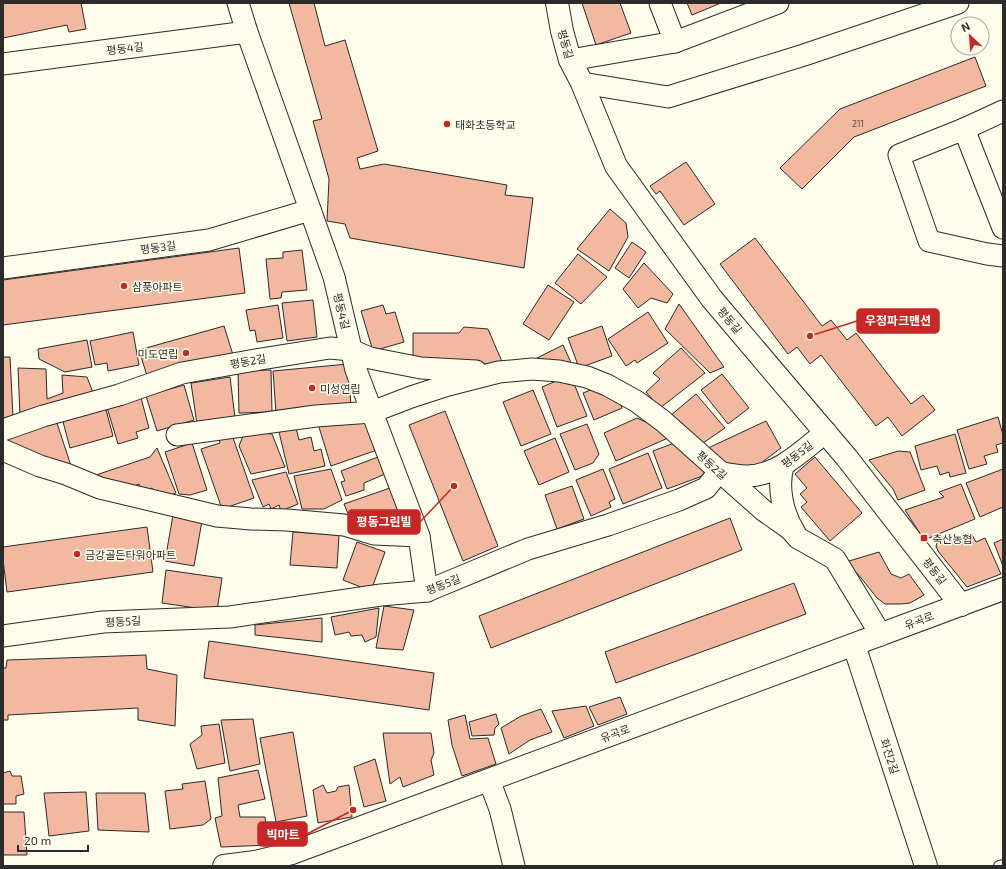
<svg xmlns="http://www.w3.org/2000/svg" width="1006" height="869" font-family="'Exo 2','Noto Sans KR',sans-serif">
  <rect width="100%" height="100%" fill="#fdfbea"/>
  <!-- building -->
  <g fill="#f2b8a0" stroke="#2b2b2b">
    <path d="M3,3h78l5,26 -17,3 -2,-7 -64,13z"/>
    <path d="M289,3h25l11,43 20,-6 33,111 -21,7 3,11 24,-5 123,21 -2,10 28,3 -9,70 -174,-30 -5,-14 -18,-3 2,-42 -16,-58 9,-2z"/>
    <path d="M582,3h38l11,30 -35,12z"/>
    <path d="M687,3h34l-29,12z"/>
    <path d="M975,57l11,29 -132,51 -52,52 -22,-21 60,-59z"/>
    <path d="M686,162l29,42 -31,21 -24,-34 -4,3 -6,-8z"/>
    <path d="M610,209l16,14 2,14 -19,34 -32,-22z"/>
    <path d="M755,238l67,88 9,-6 16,20 9,-7 55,71 12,-9 12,15 -33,26 -14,-19 -12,9 -55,-71 -11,9 -13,-17 -9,7 -68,-90z"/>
    <path d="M632,242l14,10 -17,26 -14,-10z"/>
    <path d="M239,248l6,45 -242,32v-45z"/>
    <path d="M302,250l5,40 -25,2 -1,6 -11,1 -4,-40 17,-1v-6z"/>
    <path d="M578,254l29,23 -26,27 -26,-21z"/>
    <path d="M644,263l29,31 -6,9 -16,-5 -13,10 -15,-19z"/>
    <path d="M548,285l26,17 -25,38 -26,-16z"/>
    <path d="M313,300l4,37 -30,4 -5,-38z"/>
    <path d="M679,304l45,63 -14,6 -45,-44z"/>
    <path d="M278,305l5,33 -26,4 -2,-12 -5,1 -4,-21z"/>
    <path d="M383,305l3,9 9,-2 9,30 -31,9 -12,-40z"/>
    <path d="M648,312l20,31 -31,20 -2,-3 -9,6 -18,-27z"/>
    <path d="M224,326l9,29 -85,24 -9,-29z"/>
    <path d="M602,326l10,30 -33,12 -11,-30z"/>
    <path d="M464,327l24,2 15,35h-90v-31h46z"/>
    <path d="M133,332l6,33 -31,6 -1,-8 -12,2 -5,-24z"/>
    <path d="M87,340l5,27 -27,5 -26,-13 -1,-10z"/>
    <path d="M563,345l10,22 -42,-6z"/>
    <path d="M681,348l24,25 -45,35 -14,-16 14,-13 -7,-6z"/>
    <path d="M3,357h7l3,60 -10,2z"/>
    <path d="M348,364l3,42 -75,7 -3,-42z"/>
    <path d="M18,368l28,1 1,30 16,-6 -1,-18 25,2 7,18 -74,21z"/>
    <path d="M271,370l1,42 -33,1 -1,-42z"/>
    <path d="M722,374l27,34 -21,16 -27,-34z"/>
    <path d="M230,377l5,41 -38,6 -6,-41z"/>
    <path d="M561,379l14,7 12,30 -30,11 -15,-40z"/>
    <path d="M184,385l10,35 -37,11 -11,-35z"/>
    <path d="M598,387l20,11 4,10 -28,12 -11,-27z"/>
    <path d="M533,390l18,44 -30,12 -18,-44z"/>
    <path d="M140,394l9,34 -13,4 2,6 -20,6 -12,-40z"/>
    <path d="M696,394l29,34 -25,17 -30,-29z"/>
    <path d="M105,406l8,30 -43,12 -8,-30z"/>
    <path d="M445,411l53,135 -35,15 -54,-136z"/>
    <path d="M55,417l18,55 -70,-33z"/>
    <path d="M998,417l5,18v8l-7,2 2,7 -14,4 3,8 -18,5 -12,-39z"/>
    <path d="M358,418l10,8 9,24 -46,16 -13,-42z"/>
    <path d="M637,418l28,13 3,7 -52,23 -12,-28z"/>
    <path d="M766,421l15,27 -28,21h-27l-20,-20z"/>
    <path d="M587,424l12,30 -6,9 -18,7 -15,-36z"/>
    <path d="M296,428l3,12 12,-3 3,14 7,-2 4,17 -36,8 -10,-42z"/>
    <path d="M231,432l23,66 -32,11 -21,-60 19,-6 -2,-7z"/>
    <path d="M260,433l12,1 13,33 -34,7 -12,-28 4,-10z"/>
    <path d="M955,434l11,39 -16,4 -1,-5 -9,3 -3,-9 -16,4 -6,-24z"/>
    <path d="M555,438l14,34 -30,13 -15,-34z"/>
    <path d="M677,442l24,22 4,11 -38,14 -14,-38z"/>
    <path d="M192,443l15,47 -17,5 -11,-1 -14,-42z"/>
    <path d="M157,448l19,45 -19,7 -5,-12 -10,4 -3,-8 -8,3 -37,-8 2,-4 54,-18z"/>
    <path d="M898,451l12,1 15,38 -27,10 -5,-11 -24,-29z"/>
    <path d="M648,453l14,35 -39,16 -14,-35z"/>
    <path d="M378,457l7,17 -21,9v7l-18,6 -5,-14 4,-1 -4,-10z"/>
    <path d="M815,457l47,56 -32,28 -29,-34 6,-5 -7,-8 7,-6 -12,-14z"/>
    <path d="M331,469l11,31 -18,9h-22l-8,-33z"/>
    <path d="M603,469l12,30 -6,3 2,5 -20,9 -15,-36z"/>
    <path d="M1003,469v38l-23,10 -14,-34z"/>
    <path d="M286,472l12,32 -17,7 -2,-6 -8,4 -2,-5 -6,3 -11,-27z"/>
    <path d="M961,484l14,35 -51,21 -19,-30 39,-13 -5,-5z"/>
    <path d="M572,486l12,33 -27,10 -12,-34z"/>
    <path d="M390,488l11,21 1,15 -20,4 -33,-12 -5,-12z"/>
    <path d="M173,515l29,6 -8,45 -29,-5z"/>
    <path d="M730,518l12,32 -251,98 -12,-32z"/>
    <path d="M147,527l6,45 -146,20 -4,-32v-13z"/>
    <path d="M293,532l46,3 -2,33 -47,-3z"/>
    <path d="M971,533l5,9 9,-4 16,36 -34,13 -29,-36 -2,-5 2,-6 6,-3 5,4z"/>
    <path d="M1003,539v27l-9,-23z"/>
    <path d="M357,542l28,10 -14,39 -28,-11z"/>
    <path d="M879,552l12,22 10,4 8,-4 15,21 -14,8 -9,1h-16l-8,-6 -20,-25h-11l3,-12z"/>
    <path d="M166,570l56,8 -5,33 -55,-8z"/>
    <path d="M794,583l12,31 -190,69 -11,-31z"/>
    <path d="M384,606l30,4 -11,40 -27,-2z"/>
    <path d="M379,608l-3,29 -11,5 -3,-7 -11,1 -2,-4 -14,3 -4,-18z"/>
    <path d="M322,618v24l-67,-7v-10z"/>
    <path d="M209,641l225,32 -5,37 -225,-32z"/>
    <path d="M146,655l1,14 30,6 -2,51 -37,-6v-12l-130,7v5h-5v-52h3l1,-8z"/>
    <path d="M620,697l7,17 -29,11 -9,-18z"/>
    <path d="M586,706l8,20 -30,12 -12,-27z"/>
    <path d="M541,709l11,23 -22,8 -21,14 -8,-26 20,-12z"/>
    <path d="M496,714l3,10 -4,4 -1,7 -22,1 -3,-14z"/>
    <path d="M465,715l5,24 18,-1 8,26 -34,12 -10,-31 -4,-25z"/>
    <path d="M253,719l7,45 -30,7 -9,-51z"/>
    <path d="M219,724l6,39 -28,6 -7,-25 12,-9 -1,-9z"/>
    <path d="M293,732l14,84 -31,6 -16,-84z"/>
    <path d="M383,733h48l3,20 -3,7 3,15 -31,12 -3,-10 -10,7z"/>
    <path d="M375,759l11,42 -22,6 -10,-40z"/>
    <path d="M258,770l7,29 -27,6 2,12h25l4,28 -48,2 -6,-29 7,-2 -4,-38z"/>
    <path d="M10,771l2,5h9l3,18 -8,2v8h-13v-31z"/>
    <path d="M205,781l6,38 -8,6 -33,4 -5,-38 18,-2 -1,-5z"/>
    <path d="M323,785l4,8 9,-2 2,-4 11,-2 3,32 -34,6 -5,-33z"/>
    <path d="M86,792l3,39 -40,5 -5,-43z"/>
    <path d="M96,793h49l4,39 -51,-2z"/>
    <path d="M3,812h21l3,43h-24z"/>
  </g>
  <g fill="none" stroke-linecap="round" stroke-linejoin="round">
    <defs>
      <path id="service" d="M999,866l4,-1"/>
      <g id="minor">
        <path d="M238,3l9,29 87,245 22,93 63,166 8,55"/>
        <path d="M660,3l15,39"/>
        <path d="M570,60l105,-18 103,-39"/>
        <path d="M3,64l244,-32"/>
        <path d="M582,83l86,14 136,-42 154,-52"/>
        <path d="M1003,111l-39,18 -65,26 30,86 58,13 16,2"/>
        <path d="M964,129l39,99"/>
        <path d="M3,268l206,-28 101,-30"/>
        <path d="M3,430l40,-14 76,-21 63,-22 79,-14 69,-11 21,2 19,8 51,10 55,3"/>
        <path d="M177,435l139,-19 56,-4 39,-15 37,-12 51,-13 33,-3 27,2 28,6 20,8 29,16 27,20 100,89 27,19 8,9 37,21 46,76"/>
        <path d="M3,450l37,16 26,8 34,14 117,28 34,3 36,1 57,5 30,9 45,2"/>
        <path d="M783,466c-6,22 0,48 12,67"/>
        <path d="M3,636l100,-14 127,-5 151,-22 46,-4 101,-42 80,-24 71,-25 27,-12 13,-16c9,2 19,4 28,4 31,0 56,-26 79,-44"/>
        <path d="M489,780l11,29 14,57"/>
      </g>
      <g id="tertiary">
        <path d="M557,3l5,28 8,29 12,23 34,83 96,133 135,159 114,147"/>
        <path d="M854,645l72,221"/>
      </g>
      <path id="secondary" d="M224,866l31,-4 37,-9 711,-264"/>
    </defs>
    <!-- service casing -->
    <use href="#service" stroke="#2b2b2b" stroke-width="12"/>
    <!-- minor casing -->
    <use href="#minor" stroke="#2b2b2b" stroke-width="23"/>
    <!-- tertiary casing -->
    <use href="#tertiary" stroke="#2b2b2b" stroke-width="24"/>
    <!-- secondary casing -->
    <use href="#secondary" stroke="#2b2b2b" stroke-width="24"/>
    <!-- service -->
    <use href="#service" stroke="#fdfbea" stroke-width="10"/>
    <!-- minor -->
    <use href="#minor" stroke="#fdfbea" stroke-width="21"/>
    <!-- tertiary -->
    <use href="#tertiary" stroke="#fdfbea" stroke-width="22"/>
    <!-- secondary -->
    <use href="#secondary" stroke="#fdfbea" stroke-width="22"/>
  </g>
  <!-- markers -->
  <g fill="#c62828" stroke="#fdfbea" stroke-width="1.5">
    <circle cx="447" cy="124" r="4"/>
    <circle cx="124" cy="286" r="4"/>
    <circle cx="186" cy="353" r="4"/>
    <circle cx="312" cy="388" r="4"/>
    <rect x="920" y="534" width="8" height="8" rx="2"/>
    <circle cx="77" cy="554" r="4"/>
  </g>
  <g text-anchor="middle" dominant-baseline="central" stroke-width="3" stroke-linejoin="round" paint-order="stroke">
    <!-- number labels -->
    <g font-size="9" fill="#5d4e48">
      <text x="858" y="123">211</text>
    </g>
    <!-- street labels -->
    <g font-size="11" fill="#2b2b2b" stroke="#fdfbea">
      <text transform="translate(566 44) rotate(74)">평동길</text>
      <text transform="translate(125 48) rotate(-7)">평동4길</text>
      <text transform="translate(158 247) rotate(-7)">평동3길</text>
      <text transform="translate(342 311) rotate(76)">평동4길</text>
      <text transform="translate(730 320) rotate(50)">평동길</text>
      <text transform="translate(248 361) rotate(-10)">평동2길</text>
      <text transform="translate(797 454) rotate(-37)">평동5길</text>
      <text transform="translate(712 465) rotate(42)">평동2길</text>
      <text transform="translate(935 571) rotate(52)">평동길</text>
      <text transform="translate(443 584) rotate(-21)">평동5길</text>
      <text transform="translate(919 620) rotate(-21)">유곡로</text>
      <text transform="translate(123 621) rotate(-3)">평동5길</text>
      <text transform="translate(615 733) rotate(-20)">유곡로</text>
      <text transform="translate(890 756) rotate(72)">화진2길</text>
    </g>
    <!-- poi labels -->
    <g font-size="11" fill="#2b2b2b" stroke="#fdfbea" text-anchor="start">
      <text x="455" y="124">태화초등학교</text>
      <text x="132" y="286">삼풍아파트</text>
      <text x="178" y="353" text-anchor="end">미도연립</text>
      <text x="320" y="388">미성연립</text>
      <text x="932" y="538">축산농협</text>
      <text x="85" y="554">금강골든타워아파트</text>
    </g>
  </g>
  <!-- callouts -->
  <path fill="none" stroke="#c62828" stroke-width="1.5" d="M810 336L857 321M454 486L420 522M353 810L307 834"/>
  <g fill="#c62828" stroke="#fdfbea" stroke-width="1.5">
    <circle cx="810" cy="336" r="4"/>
    <circle cx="454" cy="486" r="4"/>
    <circle cx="353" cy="810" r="4"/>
  </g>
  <g fill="#c62828" stroke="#c62828" stroke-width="1.5">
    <rect x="857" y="309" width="82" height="24" rx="4"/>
    <rect x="348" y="510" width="72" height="24" rx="4"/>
    <rect x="258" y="822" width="49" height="24" rx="4"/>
  </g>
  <g font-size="12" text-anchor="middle" font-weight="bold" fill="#fff">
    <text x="898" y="325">우정파크맨션</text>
    <text x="384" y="526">평동그린빌</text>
    <text x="283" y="839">빅마트</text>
  </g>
  <!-- border -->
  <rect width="1006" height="869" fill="none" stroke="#2b2b2b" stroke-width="8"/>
  <!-- north arrow -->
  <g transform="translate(970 36) rotate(334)"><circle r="19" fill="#fdfbea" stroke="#a9a89e"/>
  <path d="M0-3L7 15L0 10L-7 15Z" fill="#c62828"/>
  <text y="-6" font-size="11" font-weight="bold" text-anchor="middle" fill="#2b2b2b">N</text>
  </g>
  <!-- scale -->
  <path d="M18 845v6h70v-6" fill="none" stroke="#2b2b2b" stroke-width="2"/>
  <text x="24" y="845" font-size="12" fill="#2b2b2b" stroke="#fdfbea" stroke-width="3" paint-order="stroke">20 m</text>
</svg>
